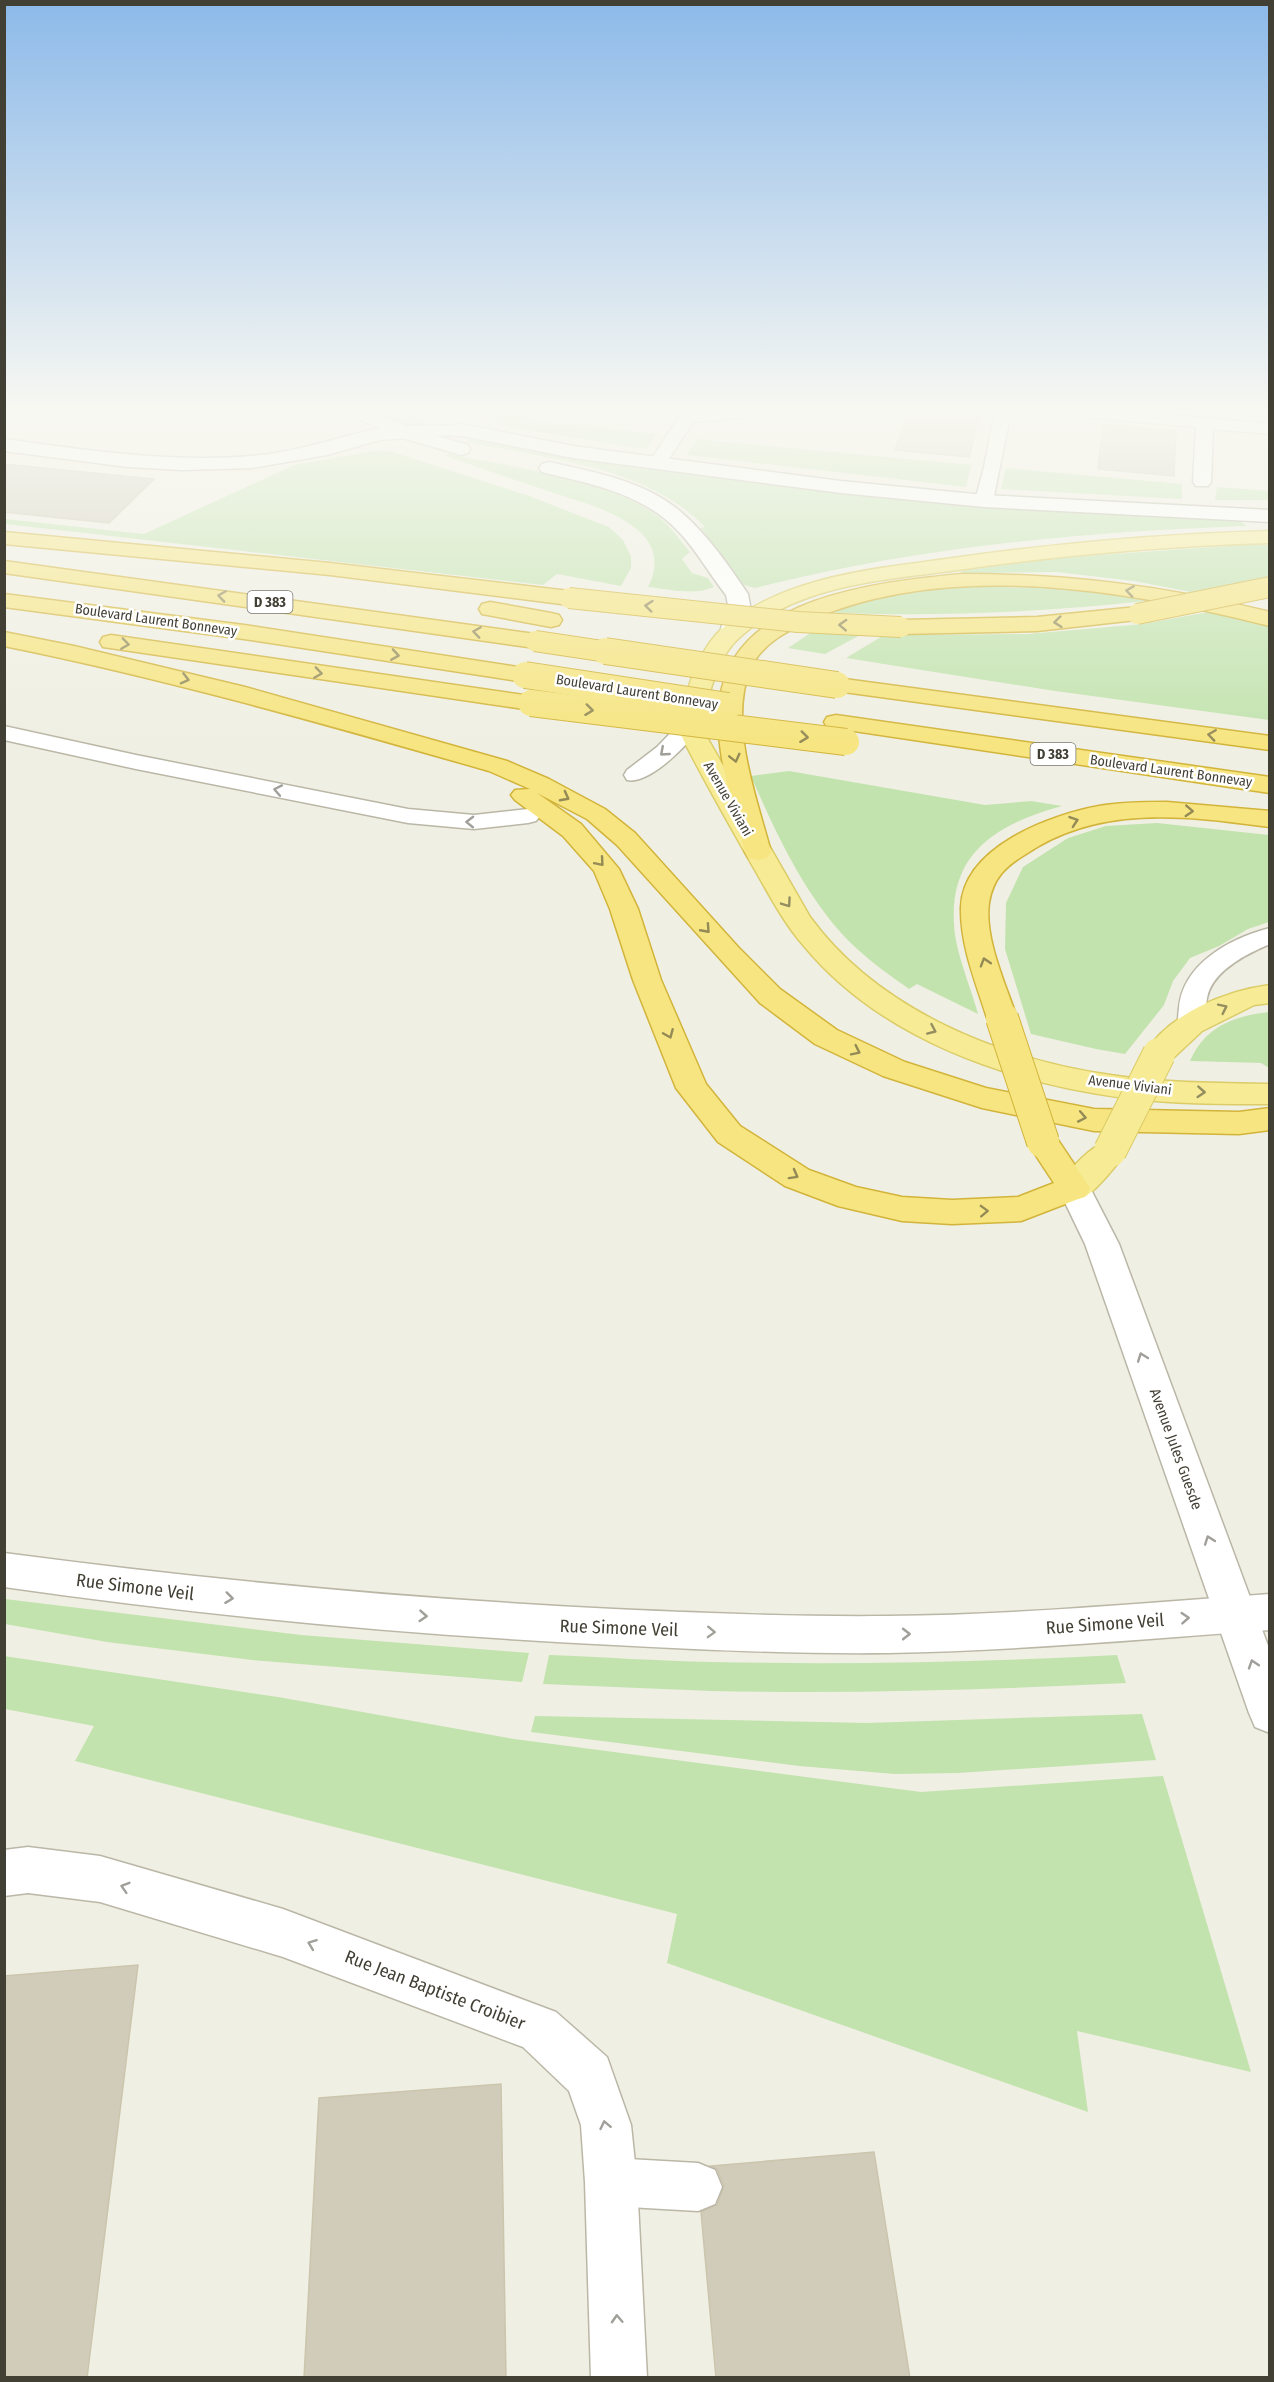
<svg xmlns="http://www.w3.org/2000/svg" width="1274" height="2382" font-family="'Fira Sans Condensed',sans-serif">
  <rect width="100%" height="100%" fill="#f0efe3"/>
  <!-- green -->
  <g fill="#c2e3ae">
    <path d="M376,412h25l27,11 -18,4z"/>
    <path d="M461,412h33l50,9 112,13 -10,15 -133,-21z"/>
    <path d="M478,437l176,30 582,51 11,8c-166,6 -331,21 -492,62l-11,-3 -43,-57 4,-1c-60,-62 -158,-68 -239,-85z"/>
    <path d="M697,439l274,26 -5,22 -279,-32z"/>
    <path d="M379,450l14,2 136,44 80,31 14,13 8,16v12l-10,18 -64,-12 -14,11 -538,-61v-5l139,15 150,-69z"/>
    <path d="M448,454c64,13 159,24 211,63 12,10 21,23 31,35l-8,7 10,14 16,5 6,9c-20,9 -45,2 -66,0 10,-19 9,-38 -7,-54 -23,-22 -58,-30 -87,-40 -37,-12 -73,-25 -109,-37z"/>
    <path d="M1006,468l176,16v15l-181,-10z"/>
    <path d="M1217,487l52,4v9h-54z"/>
    <path d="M1244,545h25v31l-73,17 -62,-12 -77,-9 -94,1 -2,-2 95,-13z"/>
    <path d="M960,586l110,3 86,11c-113,12 -224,18 -337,12l81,-21z"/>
    <path d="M1214,611l55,14v95l-214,-29 -209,-33 38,-23 144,-1 115,-10z"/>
    <path d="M812,632l50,2 -37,20 -37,-6z"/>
    <path d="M789,771l196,34 46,-4 31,5c-69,19 -117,50 -107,129 4,26 16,53 23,79l-61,-30 -8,5c-18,-13 -37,-26 -54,-42 -47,-44 -79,-113 -104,-171z"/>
    <path d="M1157,823l112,12v87l-21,7 -29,17 -29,12 -17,23 -9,24 -39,49 -29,-5 -65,-15 -26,-85 1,-46 17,-36 45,-29 38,-12z"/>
    <path d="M1269,1012v56l-8,-5 -71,-2c15,-34 43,-45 79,-49z"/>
    <path d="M5,1599l296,36 228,18 -7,29 -270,-22 -145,-18 -102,-18z"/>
    <path d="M549,1655c54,2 109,6 163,7 135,3 270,0 405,-7l9,28c-138,7 -277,11 -415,8 -56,-2 -112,-5 -168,-7z"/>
    <path d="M4,1656l274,41 236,42 407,53 242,-16 88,296 -174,-41 11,81 -421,-149 10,-49 -602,-153 19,-35 -89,-17z"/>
    <path d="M1142,1714l14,46 -198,13 -63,1 -96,-8 -268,-34 4,-16 332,7z"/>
  </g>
  <!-- building -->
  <g fill="#d1ccba" stroke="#cbc5ad" stroke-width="1.5">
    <path d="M907,412h73l-11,45 -74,-7z"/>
    <path d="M1103,424l73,7 -2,45 -76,-7z"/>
    <path d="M4,464l150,15 -45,44 -105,-11z"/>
    <path d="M138,1965l-51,413h-83v-402z"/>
    <path d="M501,2084l5,294h-202l15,-280z"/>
    <path d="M874,2152l36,226h-194l-15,-166 16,-7 7,-19 -7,-17 -6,-3z"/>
  </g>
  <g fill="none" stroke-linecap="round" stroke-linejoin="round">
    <defs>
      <g id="service">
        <path d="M688,412h67l-8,5 -54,5 -30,46h-12l-3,-4 34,-51z"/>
        <path d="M995,412h16l-18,89 -3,4h-12l-3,-4 9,-34z"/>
        <path d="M1078,412h63l129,12v10l-57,-5 -2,53 -3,4h-12l-3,-4 3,-55 -110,-10z"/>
        <path d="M689,720l8,2 3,5c-12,18 -51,58 -73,53l-3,-5 3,-5 30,-23 24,-25z"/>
        <path d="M4,726l132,29 272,54 66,6 54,-6 8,2 4,5 -4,5 -8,2 -54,6 -66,-6 -272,-54 -132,-29z"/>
        <path d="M1270,928v16c-24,10 -58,27 -63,54 -2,11 0,22 -6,32l-10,3 -10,-3c-4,-7 -3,-14 -2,-22 4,-45 52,-70 91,-80z"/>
        <path d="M611,2158l87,5 17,7 7,17 -7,17 -17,7 -87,-5 -17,-7 -7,-17 7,-17z"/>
      </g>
      <g id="minor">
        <path d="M440,425l7,2 2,4 -2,4 -67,5 -53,15 -75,13 -70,2 -54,-3 -124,-16v-12c82,11 164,24 247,17 43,-3 83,-18 125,-27 20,-4 43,-3 64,-4z"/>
        <path d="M4,1553c203,27 406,46 610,56 91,4 182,8 274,7 127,-1 254,-13 382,-22v36c-128,9 -255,21 -382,23 -92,1 -183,-3 -274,-8 -204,-10 -407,-29 -610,-58z"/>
        <path d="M28,1847l72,9 183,53 273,103 51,45 24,68 6,57 10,196h-56l-6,-196 -4,-57 -12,-34 -46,-44 -240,-90 -183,-55 -72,-9 -24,3v-46z"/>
      </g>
      <g id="tertiary">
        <path d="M349,412h25l39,17 55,16 2,4 -2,4 -7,2 -62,-18 -47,-21z"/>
        <path d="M463,424l110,22 268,35 143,14 286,15v12l-286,-15 -143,-14 -268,-35 -110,-22 -30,-1 -2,-4 2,-4z"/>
        <path d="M549,462c45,10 96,19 132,50 26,22 48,54 67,82l2,11 -11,32 -8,2 -8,-2 -3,-5 8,-27 -2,-10c-16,-20 -29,-44 -47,-63 -36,-39 -88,-48 -137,-60l-3,-4 3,-4z"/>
        <path d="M1074,1176l12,4 33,64 151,407v82l-15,-6 -6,-14 -164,-469 -27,-56 4,-8z"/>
      </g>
      <g id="primary">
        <path d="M1270,531v12c-105,3 -209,12 -312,27 -73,10 -160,14 -218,67 -25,22 -31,59 -39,90l109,190c68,93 189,142 300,158 53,8 106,8 160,9v20c-49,0 -97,0 -145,-6 -116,-15 -244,-59 -321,-152 -23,-26 -38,-58 -56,-88 -24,-43 -49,-86 -71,-131 10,-35 19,-77 48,-101 64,-51 151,-57 228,-68 105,-15 210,-24 317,-27z"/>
        <path d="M1270,985v18l-16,2 -52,26 -32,30 -11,3 -11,-3 -4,-7c25,-40 80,-63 126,-69z"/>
        <path d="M1110,1140l11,3 5,8c-7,12 -28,37 -40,45 -8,5 -15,3 -24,0l-4,-8c10,-18 32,-42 52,-48z"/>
      </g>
      <g id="trunk">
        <path d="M4,532l326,31 239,28 8,2 3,5 -3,5 -8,2 -239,-30 -326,-31z"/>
        <path d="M4,561l531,73 8,2 3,5 -3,5 -8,2 -531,-75z"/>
        <path d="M961,574c108,0 203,12 309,38v14c-142,-36 -316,-66 -455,-8 -25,11 -55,26 -65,52 -22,54 7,129 21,182l-4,6 -9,2 -9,-2 -4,-6c-12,-49 -32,-102 -25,-153 13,-103 160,-117 241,-125z"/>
        <path d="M4,594l240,31 281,43 8,2 4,5 -4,5 -8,2 -281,-43 -240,-32z"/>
        <path d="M490,602l61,11 8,2 3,5 -3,5 -8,2 -69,-13 -3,-5 3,-5z"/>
        <path d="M1137,607l8,2 3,5 -3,5 -108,12 -136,3 -8,-2 -3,-5 3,-5 8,-2 136,-3z"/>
        <path d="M4,632l70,14 171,41 262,74 42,18 56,30 30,24 104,115 41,41 57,41 68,32 81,26 108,21 145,3 31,-4v22l-31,4 -145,-3 -112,-23 -99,-32 -68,-32 -55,-41 -143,-158 -30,-26 -50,-26 44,31 38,45 19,40 23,71 45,104 34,42 69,44 47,17 46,10 50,3 66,-3 36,-14 -27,-41 5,-8 11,-3 11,3 36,54 -4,8 -65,25 -69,3 -50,-3 -64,-15 -53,-20 -67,-44 -42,-54 -43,-108 -23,-71 -16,-38 -31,-35 -48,-36 -4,-5 4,-5 15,-1 -41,-18c-161,-46 -321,-92 -485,-125z"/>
        <path d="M111,635l420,61 8,2 4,5 -4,5 -8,2 -428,-63 -3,-5 3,-5z"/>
        <path d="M837,678l433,58v14l-441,-60 -4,-5 4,-5z"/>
        <path d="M836,715l434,62v16l-443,-66 -3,-5 3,-5z"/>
        <path d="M1167,802l103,9v16c-85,-11 -170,-23 -244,27 -20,12 -33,24 -37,49 -5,35 17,82 28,115l-4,7 -11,2 -11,-2 -4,-7c-11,-35 -27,-73 -26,-111 2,-60 89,-92 138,-101 23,-4 46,-4 68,-4z"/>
      </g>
    </defs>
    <!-- service casing -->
    <use href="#service" stroke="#bbb7a7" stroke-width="3"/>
    <!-- minor casing -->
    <use href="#minor" stroke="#bbb7a7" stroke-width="3"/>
    <!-- tertiary casing -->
    <use href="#tertiary" stroke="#bbb7a7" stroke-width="3"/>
    <!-- primary casing -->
    <use href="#primary" stroke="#dbcc67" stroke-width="3"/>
    <!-- trunk casing -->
    <use href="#trunk" stroke="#d2b43b" stroke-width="3"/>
    <!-- service -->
    <use href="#service" fill="#fff" fill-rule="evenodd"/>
    <!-- minor -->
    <use href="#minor" fill="#fff" fill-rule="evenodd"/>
    <!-- tertiary -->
    <use href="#tertiary" fill="#fff" fill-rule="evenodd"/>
    <!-- primary -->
    <use href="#primary" fill="#f7ec95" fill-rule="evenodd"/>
    <!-- trunk -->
    <use href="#trunk" fill="#f6e580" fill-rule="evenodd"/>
    <defs>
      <path id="primary-bridge" d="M1110,1151l49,-97"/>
      <g id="trunk-bridge-far2">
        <path d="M569,598l229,24 103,5"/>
        <path d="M1137,614l133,-27"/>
        <path d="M535,641l80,12"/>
      </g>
      <g id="trunk-bridge-far1">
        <path d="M605,651l232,34"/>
        <path d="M525,675l203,31"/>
        <path d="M531,703l315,39"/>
      </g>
      <path id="trunk-bridge" d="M1002,1018l41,124"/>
    </defs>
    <!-- primary-bridge casing -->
    <use href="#primary-bridge" stroke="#dbcc67" stroke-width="34" stroke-linecap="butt"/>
    <!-- trunk-bridge-far2 casing -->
    <use href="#trunk-bridge-far2" stroke="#d2b43b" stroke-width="22" stroke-linecap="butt"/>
    <!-- trunk-bridge-far1 casing -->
    <use href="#trunk-bridge-far1" stroke="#d2b43b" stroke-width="28" stroke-linecap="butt"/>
    <!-- trunk-bridge casing -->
    <use href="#trunk-bridge" stroke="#d2b43b" stroke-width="34" stroke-linecap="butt"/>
    <!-- primary-bridge -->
    <use href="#primary-bridge" stroke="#f7ec95" stroke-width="32"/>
    <!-- trunk-bridge-far2 -->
    <use href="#trunk-bridge-far2" stroke="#f6e580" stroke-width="20"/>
    <!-- trunk-bridge-far1 -->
    <use href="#trunk-bridge-far1" stroke="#f6e580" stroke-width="26"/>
    <!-- trunk-bridge -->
    <use href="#trunk-bridge" stroke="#f6e580" stroke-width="32"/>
  </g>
  <!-- one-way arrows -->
  <defs><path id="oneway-chevron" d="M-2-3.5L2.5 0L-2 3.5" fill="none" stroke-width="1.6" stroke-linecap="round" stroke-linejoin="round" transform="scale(1.5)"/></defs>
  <g stroke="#938a56">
    <use href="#oneway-chevron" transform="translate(1130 591) rotate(-172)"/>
    <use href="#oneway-chevron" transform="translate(222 596) rotate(-172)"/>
    <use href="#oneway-chevron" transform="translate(649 606) rotate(-174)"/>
    <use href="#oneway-chevron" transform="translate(1058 622) rotate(174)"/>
    <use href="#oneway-chevron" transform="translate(843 625) rotate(-177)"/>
    <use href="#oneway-chevron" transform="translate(477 632) rotate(-172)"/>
    <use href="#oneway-chevron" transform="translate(125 644) rotate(8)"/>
    <use href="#oneway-chevron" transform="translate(395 655) rotate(9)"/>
    <use href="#oneway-chevron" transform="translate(318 673) rotate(8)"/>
    <use href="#oneway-chevron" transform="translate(185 679) rotate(14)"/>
    <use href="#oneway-chevron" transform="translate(589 710) rotate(7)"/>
    <use href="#oneway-chevron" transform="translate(1212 735) rotate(-172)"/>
    <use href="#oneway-chevron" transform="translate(804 737) rotate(7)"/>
    <use href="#oneway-chevron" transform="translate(735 758) rotate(76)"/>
    <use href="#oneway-chevron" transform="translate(565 797) rotate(28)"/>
    <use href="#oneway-chevron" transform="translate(1189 811) rotate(3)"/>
    <use href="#oneway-chevron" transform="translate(1074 821) rotate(-19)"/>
    <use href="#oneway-chevron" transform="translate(600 862) rotate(49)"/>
    <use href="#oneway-chevron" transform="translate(706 929) rotate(48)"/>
    <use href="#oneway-chevron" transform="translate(985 962) rotate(-107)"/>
    <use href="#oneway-chevron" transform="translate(669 1034) rotate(67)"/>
    <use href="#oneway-chevron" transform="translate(856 1051) rotate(26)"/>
    <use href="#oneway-chevron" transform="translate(1082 1117) rotate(11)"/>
    <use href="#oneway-chevron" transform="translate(794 1175) rotate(29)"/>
    <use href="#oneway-chevron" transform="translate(984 1211) rotate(-2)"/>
  </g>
  <g stroke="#a09f9a">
    <use href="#oneway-chevron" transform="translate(664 752) rotate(139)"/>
    <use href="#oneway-chevron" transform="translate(278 790) rotate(-169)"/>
    <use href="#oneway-chevron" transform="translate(470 822) rotate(-179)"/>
    <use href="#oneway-chevron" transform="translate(1142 1357) rotate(-110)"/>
    <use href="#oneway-chevron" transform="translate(1209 1540) rotate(-110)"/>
    <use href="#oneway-chevron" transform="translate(229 1598) rotate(7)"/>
    <use href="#oneway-chevron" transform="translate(423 1616) rotate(4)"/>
    <use href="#oneway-chevron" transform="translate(1185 1618) rotate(-4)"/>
    <use href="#oneway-chevron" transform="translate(711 1632) rotate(2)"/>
    <use href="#oneway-chevron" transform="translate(906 1634)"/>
    <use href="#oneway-chevron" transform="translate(1253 1664) rotate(-108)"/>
    <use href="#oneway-chevron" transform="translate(125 1887) rotate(-163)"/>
    <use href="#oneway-chevron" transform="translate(312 1944) rotate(-159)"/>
    <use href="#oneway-chevron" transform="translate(605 2125) rotate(-102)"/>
    <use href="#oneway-chevron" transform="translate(617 2319) rotate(-93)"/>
  </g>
  <g stroke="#938d60">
    <use href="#oneway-chevron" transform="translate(787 903) rotate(55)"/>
    <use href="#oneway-chevron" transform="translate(1223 1008) rotate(-26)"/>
    <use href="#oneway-chevron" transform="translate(932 1030) rotate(24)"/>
    <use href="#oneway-chevron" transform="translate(1201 1092) rotate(4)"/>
  </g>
  <!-- sky -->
  <linearGradient id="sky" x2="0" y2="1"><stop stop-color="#8cb9e9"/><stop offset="0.55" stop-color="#f8f8f2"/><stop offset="1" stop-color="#f8f8f2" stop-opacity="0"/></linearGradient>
  <rect width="1274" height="746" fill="url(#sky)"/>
  <g text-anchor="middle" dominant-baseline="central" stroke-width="5" stroke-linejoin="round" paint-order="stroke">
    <!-- shield labels -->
    <g fill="#fff" stroke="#7b7971" stroke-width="1.5">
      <rect x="247.5" y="591" width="45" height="22" rx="4.5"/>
      <rect x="1030.5" y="743" width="45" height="22" rx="4.5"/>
    </g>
    <g font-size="14" font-weight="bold" fill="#423f34">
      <text x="270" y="602">D 383</text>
      <text x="1053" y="754">D 383</text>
    </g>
    <!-- far-street labels -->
    <g font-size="14" fill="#423f34" stroke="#fff">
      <text transform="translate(156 620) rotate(8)">Boulevard Laurent Bonnevay</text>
      <text transform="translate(637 692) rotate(9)">Boulevard Laurent Bonnevay</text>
      <text transform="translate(1171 771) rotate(8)">Boulevard Laurent Bonnevay</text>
      <text transform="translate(728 799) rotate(60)">Avenue Viviani</text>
      <text transform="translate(1130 1085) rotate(7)">Avenue Viviani</text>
    </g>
    <!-- street labels -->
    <g font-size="15" fill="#423f34" stroke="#fff">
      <text transform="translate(1176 1449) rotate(70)">Avenue Jules Guesde</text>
    </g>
    <!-- near-street labels -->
    <g font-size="18" fill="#423f34" stroke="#fff">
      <text transform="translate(135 1587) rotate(7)">Rue Simone Veil</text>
      <text transform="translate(1105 1624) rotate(-4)">Rue Simone Veil</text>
      <text transform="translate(619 1628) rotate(2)">Rue Simone Veil</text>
      <text transform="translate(435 1990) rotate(21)">Rue Jean Baptiste Croibier</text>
    </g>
  </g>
  <!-- border -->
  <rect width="1274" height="2382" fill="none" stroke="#423f34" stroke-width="12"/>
</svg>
